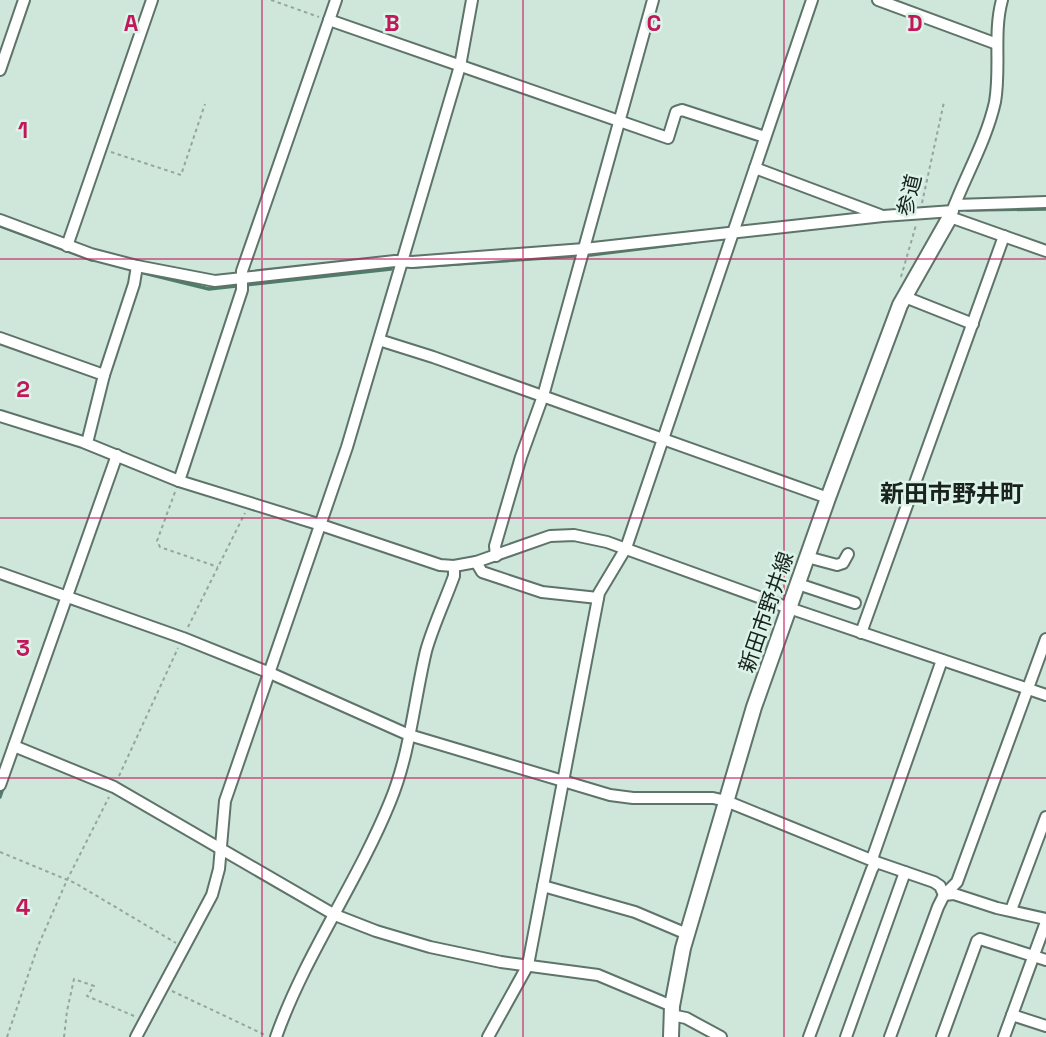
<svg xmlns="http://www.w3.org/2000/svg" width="1046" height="1037" font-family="'Space Grotesk','Noto Sans JP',sans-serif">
  <rect width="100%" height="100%" fill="#cfe6db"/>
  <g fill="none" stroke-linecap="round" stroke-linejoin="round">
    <!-- stream -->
    <g stroke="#4e7e6a" stroke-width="3.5">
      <path d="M967,210l79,-1"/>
      <path d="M0,226l92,34"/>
      <path d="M590,255l105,-13"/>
      <path d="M413,267l162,-11"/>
      <path d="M144,273l65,16 182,-20"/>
      <path d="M0,797l4,-12"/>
    </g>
    <defs>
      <g id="minor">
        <path d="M878,0l119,44"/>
        <path d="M1002,0c-9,33 -1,68 -7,102 -9,40 -31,76 -45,115l96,34"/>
        <path d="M329,20l339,118 8,-26 6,-2 83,27"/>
        <path d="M0,70l24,-70"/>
        <path d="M755,168l125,47"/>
        <path d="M955,205l91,-3"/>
        <path d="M0,220l91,34 46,12 78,15 180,-20 17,1 172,-13 299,-33 70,-5"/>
        <path d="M67,246l85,-246"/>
        <path d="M905,297l68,27"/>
        <path d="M0,338l104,37"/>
        <path d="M379,340l54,17 395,141"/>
        <path d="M0,416l83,26 96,39 142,44 119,40 14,1 22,-4 74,-26 24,-1 33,7 182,66 257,87"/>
        <path d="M87,443l17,-68 30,-91 3,-18"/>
        <path d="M179,481l63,-191v-19l94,-271"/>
        <path d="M496,556l-1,-10 26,-89 22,-61 110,-396"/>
        <path d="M807,557l30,8 6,-2 5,-9"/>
        <path d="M476,562l6,10 60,20 56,6"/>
        <path d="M0,573l183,65 87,35 139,62 201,60 23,3h80l13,3 150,61 58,20 6,4 4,9"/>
        <path d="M798,584l57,19"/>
        <path d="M861,633l143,-397"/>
        <path d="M14,746l100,41 221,128 41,16 54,16 71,15 97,13 74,31"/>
        <path d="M0,785l117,-330"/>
        <path d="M872,859l70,-199"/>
        <path d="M543,886l92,26 52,22"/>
        <path d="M944,895l10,-1 43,14 49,11"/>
        <path d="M1011,910l35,-93"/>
        <path d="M671,1015l15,3 35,19"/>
        <path d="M1012,1015l34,11"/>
        <path d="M136,1037l76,-142 7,-26 6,-68 122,-354 113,-381 12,-66"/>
        <path d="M276,1037c29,-82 81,-154 114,-235 20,-48 24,-101 36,-151 7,-25 19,-50 28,-75v-10"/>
        <path d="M488,1037l40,-72 71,-372 27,-45 186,-548"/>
        <path d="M809,1037l63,-168 4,-7"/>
        <path d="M846,1037l59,-165"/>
        <path d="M890,1037l48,-130 6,-12 13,-13 89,-243"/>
        <path d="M942,1037l35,-96 3,-2 66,21"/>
        <path d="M1004,1037l42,-115"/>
      </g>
      <path id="major" d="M671,1037l1,-31 11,-58 71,-241 74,-209 72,-193 50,-88"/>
    </defs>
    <!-- minor casing -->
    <use href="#minor" stroke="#5e7369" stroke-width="14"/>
    <!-- major casing -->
    <use href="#major" stroke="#5e7369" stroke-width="18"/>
    <!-- path -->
    <g stroke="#94a69d" stroke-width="2" stroke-dasharray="3.5 3.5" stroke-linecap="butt">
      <path d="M271,0l48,17"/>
      <path d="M111,152l70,23 24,-71"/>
      <path d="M922,203l22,-101"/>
      <path d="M901,277l15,-52"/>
      <path d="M175,492l-18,49 3,6 58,20"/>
      <path d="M188,627l57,-114"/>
      <path d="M119,776l59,-128"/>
      <path d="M0,852l75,31 101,60"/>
      <path d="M172,991l93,44"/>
      <path d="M7,1037l31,-91 29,-66 42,-83"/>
      <path d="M64,1037l3,-26 7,-32 20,7 -7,10 47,20"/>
    </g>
    <!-- minor -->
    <use href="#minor" stroke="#fff" stroke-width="10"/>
    <!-- major -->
    <use href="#major" stroke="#fff" stroke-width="14"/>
  </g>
  <!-- grid -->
  <path fill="none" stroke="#c2185b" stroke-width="2" stroke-opacity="0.55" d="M262,0v1037M523,0v1037M784,0v1037M0,259h1046M0,518h1046M0,778h1046"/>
  <g text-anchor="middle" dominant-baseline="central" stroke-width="5" stroke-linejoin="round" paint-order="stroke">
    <!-- street labels -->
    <g font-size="21" fill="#19221e" stroke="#dcf3e8">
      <text transform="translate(909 195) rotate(-76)">参道</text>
      <text transform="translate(766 612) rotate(-71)">新田市野井線</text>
    </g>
    <!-- quarter labels -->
    <g font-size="24" font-weight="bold" fill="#19221e" stroke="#dcf3e8">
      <text x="952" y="493">新田市野井町</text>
    </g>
  </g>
  <g font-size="23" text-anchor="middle" font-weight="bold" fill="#c2185b" stroke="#dcf3e8" stroke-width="5" stroke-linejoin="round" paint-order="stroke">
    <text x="131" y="31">A</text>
    <text x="392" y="31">B</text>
    <text x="654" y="31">C</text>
    <text x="915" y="31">D</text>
    <text x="23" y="138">1</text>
    <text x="23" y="397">2</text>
    <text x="23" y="656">3</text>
    <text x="23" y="915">4</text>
  </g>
</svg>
